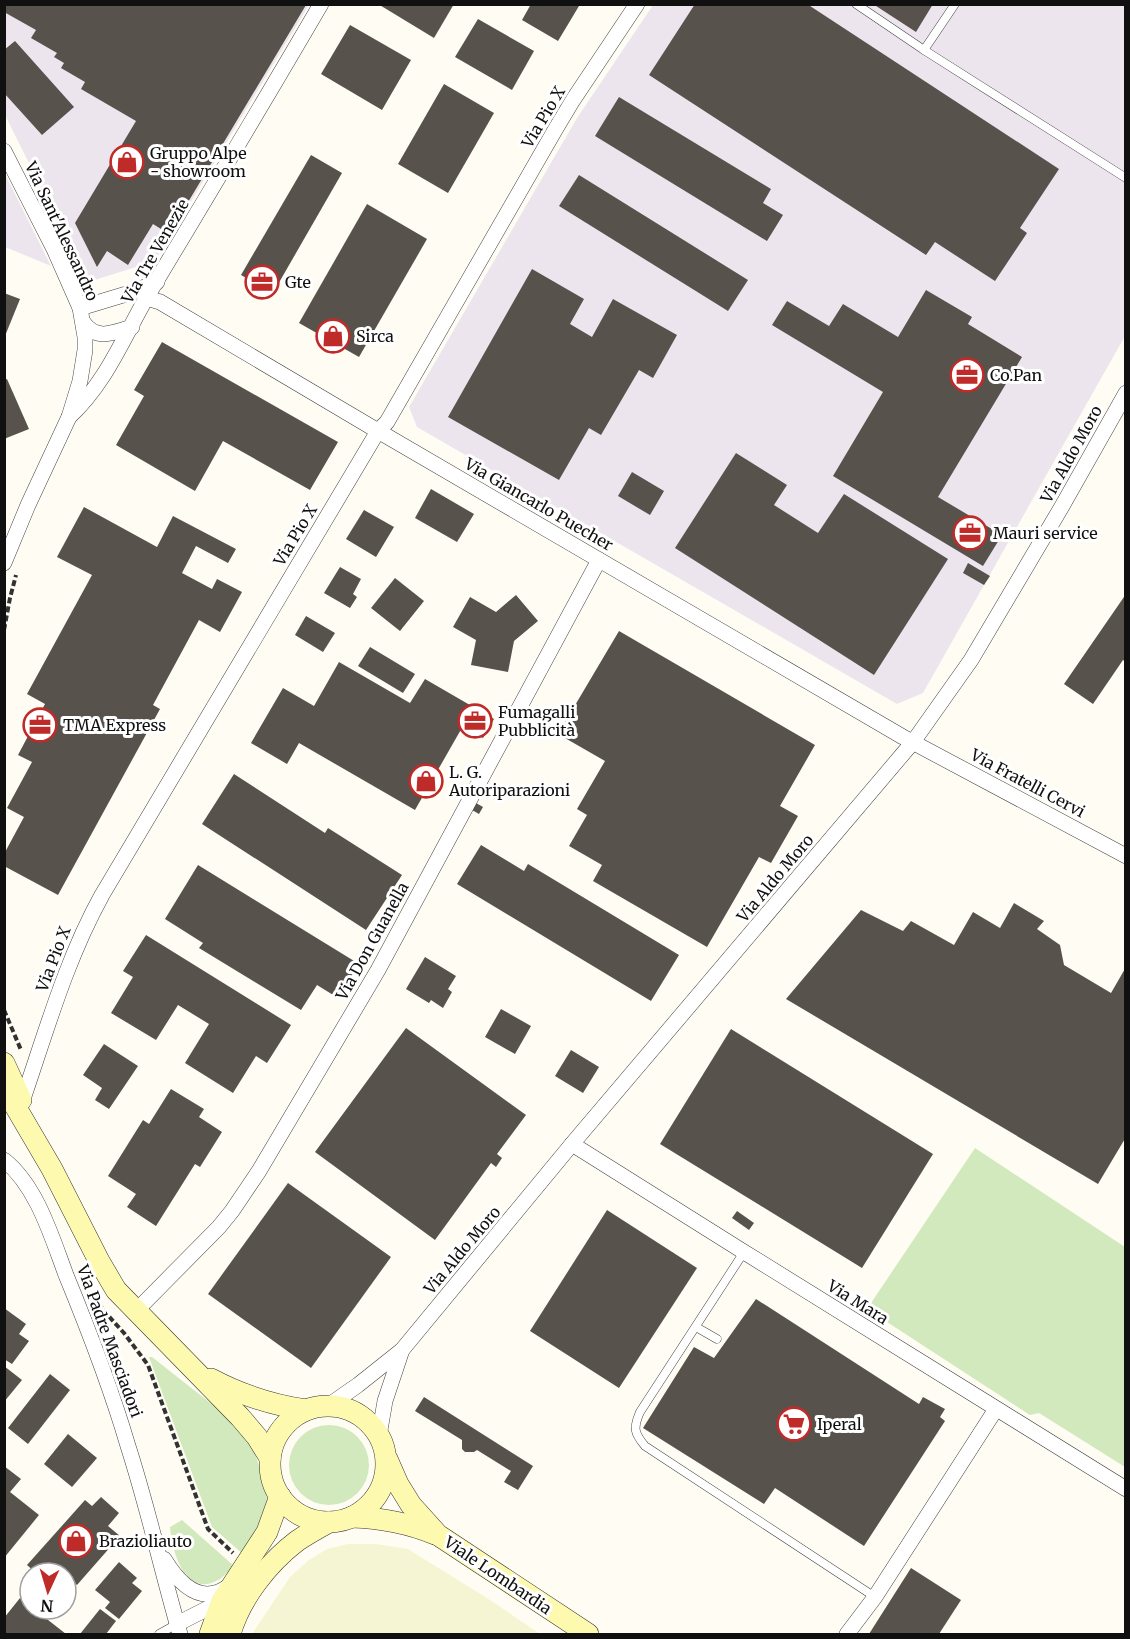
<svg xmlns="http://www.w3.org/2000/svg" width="1130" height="1639" font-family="Merriweather,serif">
  <rect width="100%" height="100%" fill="#fffdf3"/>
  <!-- industrial -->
  <g fill="#ede5ee">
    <path d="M5,5h304l-149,248 -11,10 -61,19 -83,-167z"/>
    <path d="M653,5h472v331l-202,357 -26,11 -480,-277 -8,-20 168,-289z"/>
    <path d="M4,174h1l46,92 -46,-19z"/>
  </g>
  <!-- farmland -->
  <path fill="#f5f4d3" d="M348,1544h28l32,5 82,51 50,34h-288l38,-57 19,-17 18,-11z"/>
  <!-- green -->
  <g fill="#d1e9bc">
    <path d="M975,1148l150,99v220l-86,-54 -9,2 -163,-106z"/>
    <path d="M149,1357h3l75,59 11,11 16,25 9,23 4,24 -3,21 -20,35 -32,-28z"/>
    <circle cx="329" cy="1465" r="40"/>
    <path d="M182,1520l52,46c-4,4 -9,9 -14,13 -35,21 -48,-27 -50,-52z"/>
  </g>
  <!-- building -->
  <g fill="#58524c">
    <path d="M378,4h76l-20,34z"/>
    <path d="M531,4h44l4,2 -21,35 -36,-21z"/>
    <path d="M695,4h112l252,165 -39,59 7,5 -32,48 -60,-39 -9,13 -277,-180z"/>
    <path d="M873,4h60l-17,28z"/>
    <path d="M4,5h302l-137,229 -16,-10 -25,41 -21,-14 -10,16 -22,-44 61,-102 -55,-32 4,-7 -24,-14 3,-5 -10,-6 3,-4 -26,-15 5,-8 -32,-18z"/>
    <path d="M478,19l56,32 -22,39 -57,-33z"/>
    <path d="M350,25l61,35 -29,50 -61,-36z"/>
    <path d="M15,41l59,66 -32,28 -38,-42v-43z"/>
    <path d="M444,84l50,29 -46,80 -50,-29z"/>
    <path d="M619,97l152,92 -8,14 20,12 -16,26 -172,-105z"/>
    <path d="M311,155l31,18 -69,120 -32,-18z"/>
    <path d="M579,175l169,105 -20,31 -169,-105z"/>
    <path d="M367,204l60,35 -68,118 -60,-34z"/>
    <path d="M532,269l52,30 -14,25 22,13 21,-38 64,36 -24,43 -14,-8 -38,65 -12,-7 -30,52 -111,-63z"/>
    <path d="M926,290l46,27 -4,7 54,33 -84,140 64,38 -19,31 -150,-90 50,-84 -111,-67 15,-24 42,25 14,-22 55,33z"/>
    <path d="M4,293l16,6 -15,37h-1z"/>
    <path d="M162,342l176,100 -28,48 -87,-49 -28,50 -79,-46 28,-49 -10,-6z"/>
    <path d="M7,379l22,50 -25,10v-59z"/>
    <path d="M736,453l51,32 -13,20 44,28 26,-39 104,65 -74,116 -199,-127z"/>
    <path d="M632,472l32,19 -14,24 -32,-19z"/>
    <path d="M431,489l43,25 -17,28 -42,-24z"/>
    <path d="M84,507l73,40 16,-31 63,33 -8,14 -32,-17 -14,27 30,16 5,-10 25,13 -22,40 -21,-12 -46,85 7,4 -102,186 -54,-29v-12l20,-37 -17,-9 25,-46 -14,-7 27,-51 -18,-10 65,-119 -35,-18z"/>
    <path d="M364,510l30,17 -18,30 -30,-18z"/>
    <path d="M968,563l22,13 -6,9 -21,-12z"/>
    <path d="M340,567l21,12 -8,15 4,3 -7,11 -26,-15z"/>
    <path d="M395,578l29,23 -24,30 -29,-23z"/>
    <path d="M1126,594v68l-3,-2 -30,44 -29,-20z"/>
    <path d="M516,595l22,26 -24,20 -6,31 -37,-7 5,-25 -23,-13 17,-30 26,15z"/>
    <path d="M306,616l29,17 -12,19 -28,-17z"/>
    <path d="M619,631l196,114 -35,61 18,10 -27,47 -12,-6 -52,90 -114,-66 9,-16 -33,-19 18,-31 -10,-6 28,-48 -47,-27z"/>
    <path d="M370,647l45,27 -12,19 -45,-27z"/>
    <path d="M339,662l71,41 15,-24 69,40 -11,19 -20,-12 -48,84 -116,-67 -12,21 -36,-21 32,-55 31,18z"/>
    <path d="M234,774l91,59 3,-5 74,47 -36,55 -164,-106z"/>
    <path d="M476,803l7,4 -4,7 -7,-4z"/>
    <path d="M481,845l43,26 4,-7 151,91 -28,46 -194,-117z"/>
    <path d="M198,865l161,99 -21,34 -21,-13 -16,25 -102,-62 4,-5 -38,-24z"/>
    <path d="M1014,903l30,18 -7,8 23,16 4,20 47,28 15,-26v170l-28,47 -312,-185 75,-89 42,21 8,-10 43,24 19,-33 27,16z"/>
    <path d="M146,935l145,90 -24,38 -11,-7 -23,37 -48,-30 24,-39 -31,-19 -22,35 -45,-27 22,-36 -10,-6z"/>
    <path d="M425,957l31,19 -8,13 4,3 -9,16 -12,-8 -2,3 -23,-14z"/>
    <path d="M501,1009l30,17 -16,28 -30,-17z"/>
    <path d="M406,1028l120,87 -29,39 5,4 -6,9 -5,-4 -56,77 -120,-88z"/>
    <path d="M731,1029l202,125 -71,114 -202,-124z"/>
    <path d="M104,1044l34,22 -29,43 -14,-9 7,-12 -19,-13z"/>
    <path d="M571,1050l28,17 -16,26 -28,-17z"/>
    <path d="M171,1089l33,20 -5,8 23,15 -22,35 -5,-3 -39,62 -29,-19 9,-13 -28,-18 35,-56 6,4z"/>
    <path d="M288,1183l103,74 -80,111 -103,-74z"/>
    <path d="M607,1210l90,58 -78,120 -89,-57z"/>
    <path d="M737,1211l17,12 -5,7 -17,-12z"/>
    <path d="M756,1299l163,105 4,-7 22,12 -5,8 5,4 -81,125 -89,-58 -11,16 -121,-76 51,-81 20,11z"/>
    <path d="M4,1308l22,16 -7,10 10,7 -17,23 -8,-5z"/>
    <path d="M4,1366l18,14 -18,22z"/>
    <path d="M50,1374l20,16 -42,54 -20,-16z"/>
    <path d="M424,1397l109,69 -15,24 -14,-8 7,-11 -34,-21 -3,2h-9l-3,-3v-9l-47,-29z"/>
    <path d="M68,1434l29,24 -25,29 -28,-23z"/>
    <path d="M4,1466l17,13 -11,13 29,23 -35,43z"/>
    <path d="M101,1497l18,16 -11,13 12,10 -43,49 -11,-10v-2l-4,-2 -3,2h-23l-9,-8 58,-65 7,6z"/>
    <path d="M119,1562l18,16 -5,5 10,8 -23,28 -14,-11 5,-6 -15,-12z"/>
    <path d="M911,1568l50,32 -22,34h-70z"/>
    <path d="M20,1598l10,8v3h4l32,25h-62v-16z"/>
    <path d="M100,1609l16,12 -10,13h-26z"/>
  </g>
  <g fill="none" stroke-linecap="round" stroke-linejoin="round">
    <defs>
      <g id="lane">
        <path d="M856,4l68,46 31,-46"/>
        <path d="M924,50l202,128"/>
        <path d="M744,1252l-104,160c-7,16 -6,21 5,34l230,151"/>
        <path d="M696,1327l21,12"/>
        <path d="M159,1634l18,-10"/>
      </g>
      <g id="street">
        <path d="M4,151l50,98 26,59 5,29v13l-5,31 -11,36 -41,88 -24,58"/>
        <path d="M147,298l13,4 218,129 525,306 223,119"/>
        <path d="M80,308l53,-16 24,-10"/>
        <path d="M83,322c13,19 30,11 49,5"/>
        <path d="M69,417c37,-34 54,-79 79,-122 58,-97 116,-193 173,-291"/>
        <path d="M22,1102c24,-70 44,-142 80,-207l276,-464 9,-9 168,-292 18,-30 64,-96"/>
        <path d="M572,1144l172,108 382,237"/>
        <path d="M4,1160c33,26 48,78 62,115 23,56 45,113 62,171 20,62 34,126 52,188"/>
        <path d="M136,1311l83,-84 13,-16 27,-40 119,-201 221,-410"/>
        <path d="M328,1406l30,-21 44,-35 170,-206 341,-402 58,-82 90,-152 65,-115"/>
        <path d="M379,1436l6,-35 17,-51"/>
        <path d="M164,1559c11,18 29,42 54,33 5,-2 9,-5 14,-7"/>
        <path d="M177,1624l45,-23"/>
        <path d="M847,1634l28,-37 121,-188"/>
      </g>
      <g id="secondary">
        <path d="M4,1063l17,37"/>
        <path d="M4,1087l48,82 47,92 17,29 124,127 17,20 13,21"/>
        <path d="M211,1379c30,16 62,26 95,31"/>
        <circle cx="328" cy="1464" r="58"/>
        <path d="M387,1459l11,25 13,21 27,30 150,99"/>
        <path d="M352,1517c30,1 56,6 83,17"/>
        <path d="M210,1634l12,-33 45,-69 13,-36"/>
        <path d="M230,1634c10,-35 37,-70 67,-93 10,-7 21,-13 32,-19"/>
      </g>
    </defs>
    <!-- lane casing -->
    <use href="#lane" stroke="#434343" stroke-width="9"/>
    <!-- street casing -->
    <use href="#street" stroke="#434343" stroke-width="16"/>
    <!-- secondary casing -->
    <use href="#secondary" stroke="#323232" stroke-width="22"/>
    <!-- path -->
    <g stroke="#323232" stroke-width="4" stroke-dasharray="6 3" stroke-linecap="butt">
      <path d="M4,630l6,-32 6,-23"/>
      <path d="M4,1010l17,40"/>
      <path d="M99,1302l4,8 21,23 24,32 60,164 25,24"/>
    </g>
    <!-- lane -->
    <use href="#lane" stroke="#fff" stroke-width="8"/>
    <!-- street -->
    <use href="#street" stroke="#fff" stroke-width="15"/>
    <!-- secondary -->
    <use href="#secondary" stroke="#fdf9af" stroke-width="21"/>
  </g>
  <!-- icons -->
  <defs>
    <symbol id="shop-ring" viewBox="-11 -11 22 22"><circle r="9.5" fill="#fff" stroke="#be2b29" stroke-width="1.5"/><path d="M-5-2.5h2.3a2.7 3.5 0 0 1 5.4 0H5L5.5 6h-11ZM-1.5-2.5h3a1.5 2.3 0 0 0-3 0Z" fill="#be2b29"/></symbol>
    <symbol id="office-ring" viewBox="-11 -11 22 22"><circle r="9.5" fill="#fff" stroke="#be2b29" stroke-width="1.5"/><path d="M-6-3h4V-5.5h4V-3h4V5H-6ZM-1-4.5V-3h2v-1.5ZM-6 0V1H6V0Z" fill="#be2b29"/></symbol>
    <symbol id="supermarket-ring" viewBox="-11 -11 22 22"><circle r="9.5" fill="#fff" stroke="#be2b29" stroke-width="1.5"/><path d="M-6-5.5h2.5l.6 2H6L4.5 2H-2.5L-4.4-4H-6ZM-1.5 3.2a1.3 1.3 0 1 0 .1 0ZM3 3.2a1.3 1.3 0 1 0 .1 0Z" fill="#be2b29"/></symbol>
  </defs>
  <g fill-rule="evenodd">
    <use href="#shop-ring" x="108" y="143" width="38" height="38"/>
    <use href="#office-ring" x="243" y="263" width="38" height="38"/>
    <use href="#shop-ring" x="314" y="317" width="38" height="38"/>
    <use href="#office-ring" x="948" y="356" width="38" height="38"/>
    <use href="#office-ring" x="951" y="514" width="38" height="38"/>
    <use href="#office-ring" x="456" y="702" width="38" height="38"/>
    <use href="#office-ring" x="21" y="706" width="38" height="38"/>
    <use href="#shop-ring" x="407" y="762" width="38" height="38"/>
    <use href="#supermarket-ring" x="775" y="1405" width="38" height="38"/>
    <use href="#shop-ring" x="57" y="1522" width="38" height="38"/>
  </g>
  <g text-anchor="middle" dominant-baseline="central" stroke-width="6" stroke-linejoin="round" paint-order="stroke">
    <!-- street labels -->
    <g font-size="16" fill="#101010" stroke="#fff">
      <text transform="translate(543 117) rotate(-59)">Via Pio X</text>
      <text transform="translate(62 231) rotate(65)">Via Sant'Alessandro</text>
      <text transform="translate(155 251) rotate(-60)">Via Tre Venezie</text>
      <text transform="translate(1071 454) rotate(-61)">Via Aldo Moro</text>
      <text transform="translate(539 504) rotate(30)">Via Giancarlo Puecher</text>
      <text transform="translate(295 535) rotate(-59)">Via Pio X</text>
      <text transform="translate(1028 783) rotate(28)">Via Fratelli Cervi</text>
      <text transform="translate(775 878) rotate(-50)">Via Aldo Moro</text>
      <text transform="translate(372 941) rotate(-61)">Via Don Guanella</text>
      <text transform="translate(53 959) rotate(-69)">Via Pio X</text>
      <text transform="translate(462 1250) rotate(-50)">Via Aldo Moro</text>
      <text transform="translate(858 1302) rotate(32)">Via Mara</text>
      <text transform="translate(110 1341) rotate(70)">Via Padre Masciadori</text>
      <text transform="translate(498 1575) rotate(34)">Viale Lombardia</text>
    </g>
    <!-- poi labels -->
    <g font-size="16" fill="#101010" stroke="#fff" text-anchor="start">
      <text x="150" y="153">Gruppo Alpe<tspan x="150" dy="18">- showroom</tspan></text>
      <text x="285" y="282">Gte</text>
      <text x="356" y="336">Sirca</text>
      <text x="990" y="375">Co.Pan</text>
      <text x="993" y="533">Mauri service</text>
      <text x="498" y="712">Fumagalli<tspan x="498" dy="18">Pubblicità</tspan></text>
      <text x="63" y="725">TMA Express</text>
      <text x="449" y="772">L. G.<tspan x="449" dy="18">Autoriparazioni</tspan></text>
      <text x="817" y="1424">Iperal</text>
      <text x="99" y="1541">Brazioliauto</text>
    </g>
  </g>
  <!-- border -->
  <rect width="1130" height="1639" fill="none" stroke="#101010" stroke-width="12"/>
  <!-- north arrow -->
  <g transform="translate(48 1591) rotate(184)"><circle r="28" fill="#ffffff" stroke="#9f9f9f" stroke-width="1.5"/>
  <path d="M0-4.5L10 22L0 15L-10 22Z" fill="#be2b29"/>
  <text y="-9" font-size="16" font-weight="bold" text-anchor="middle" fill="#101010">N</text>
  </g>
</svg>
